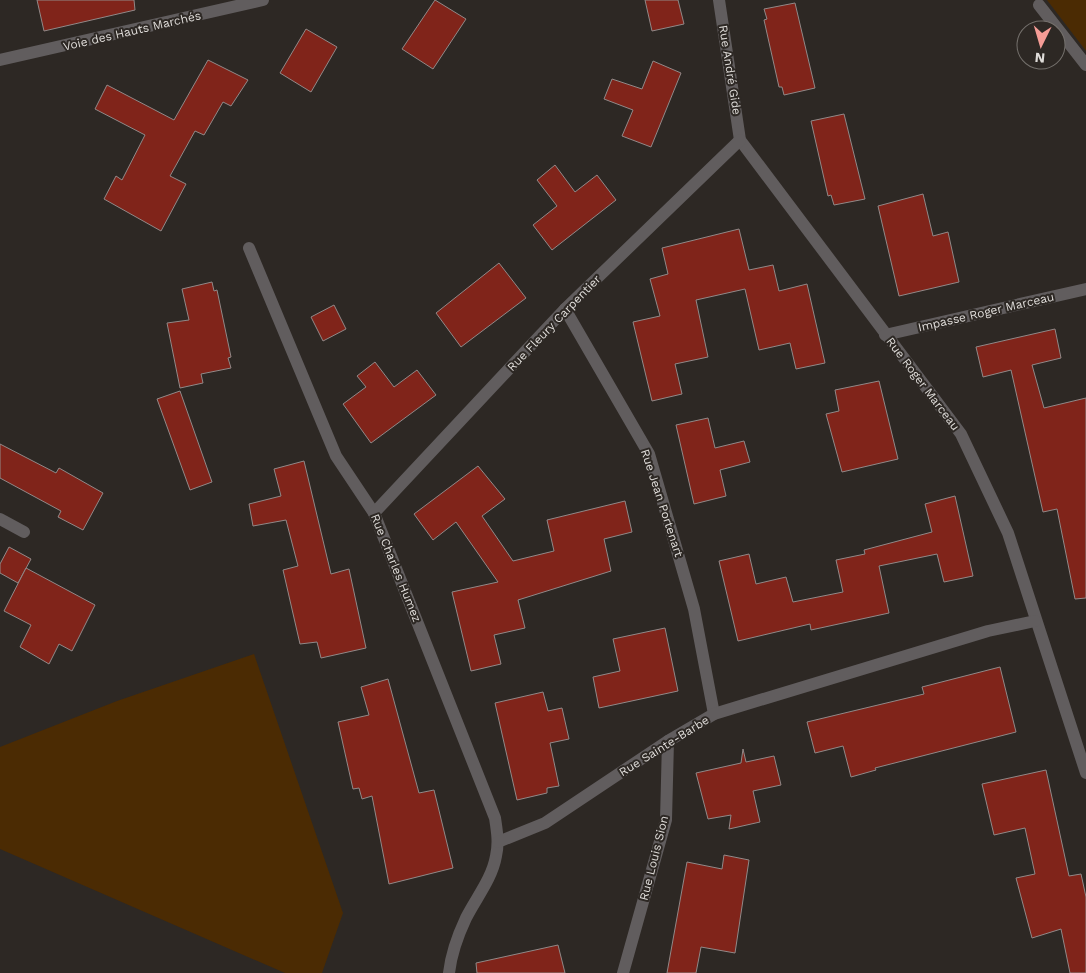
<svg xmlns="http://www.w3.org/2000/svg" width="1086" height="973" font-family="'Work Sans',sans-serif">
  <rect width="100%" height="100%" fill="#2d2824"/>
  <!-- green -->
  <g fill="#4b2b03">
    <path d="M1047,0h39v51z"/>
    <path d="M254,654l89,259 -21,60h-37l-285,-124v-102l117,-46z"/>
  </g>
  <!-- building -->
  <g fill="#80241a" stroke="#918988">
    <path d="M37,0h97l1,10 -91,21z"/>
    <path d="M435,0l31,19 -33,50 -31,-20z"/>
    <path d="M645,0h33l6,24 -32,7z"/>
    <path d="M795,3l20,85 -31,7 -2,-8h-3l-15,-67 3,-1 -3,-10z"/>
    <path d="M306,29l31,18 -26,45 -31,-19z"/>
    <path d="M208,60l40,20 -17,26 -8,-4 -19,33 -9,-4 -25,45 16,8 -25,47 -57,-32 12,-23 6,4 23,-45 -50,-26 12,-24 67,35z"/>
    <path d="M653,61l28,12 -30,74 -29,-11 11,-26 -29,-11 8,-20 30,10z"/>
    <path d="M844,114l21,85 -31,6 -3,-10 -3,1 -17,-75z"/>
    <path d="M555,165l20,27 22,-17 19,25 -64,50 -19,-25 24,-19 -20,-26z"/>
    <path d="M923,194l10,42 15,-4 11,50 -60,14 -21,-90z"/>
    <path d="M739,229l10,41 24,-5 6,26 28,-7 18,79 -29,6 -6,-26 -31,7 -14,-61 -49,11 12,57 -33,7 7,30 -30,7 -19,-79 27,-6 -10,-37 18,-5 -6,-26z"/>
    <path d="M499,263l27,35 -65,49 -25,-34z"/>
    <path d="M212,282l2,9 3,-1 14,67 -3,1 3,10 -30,6 2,9 -23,5 -13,-65 22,-3 -7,-31z"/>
    <path d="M334,305l12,24 -23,12 -12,-24z"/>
    <path d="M1055,329l6,29 -29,7 12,43 42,-10v200l-11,1 -18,-90 -14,3 -32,-142 -28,7 -7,-30z"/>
    <path d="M375,362l19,25 23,-17 19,25 -65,48 -28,-39 23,-17 -9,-11z"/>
    <path d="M879,381l19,78 -56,13 -16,-58 13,-3 -4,-21z"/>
    <path d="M180,391l32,91 -22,8 -33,-91z"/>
    <path d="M708,418l7,30 29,-7 6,21 -30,8 6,26 -32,8 -18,-79z"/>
    <path d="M0,444l56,29 3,-5 44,25 -20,37 -25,-13 3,-6 -61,-33z"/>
    <path d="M304,461l27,113 18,-5 17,79 -45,10 -4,-16 -17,2 -17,-74 15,-4 -12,-46 -33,6 -4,-22 32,-8 -7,-27z"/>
    <path d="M478,466l27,33 -23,17 31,45 41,-10 -7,-31 78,-19 7,31 -28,7 7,32 -93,29 7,28 -31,7 7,29 -30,7 -19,-79 46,-10 -42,-60 -23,18 -19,-26z"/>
    <path d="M955,496l18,80 -29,6 -7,-28 -58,12 10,47 -78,17 -1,-6 -72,17 -19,-80 30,-7 7,30 30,-7 7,25 50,-10 -7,-32 29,-6 -1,-4 68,-18 -7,-28z"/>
    <path d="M9,547l22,12 -13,24 -18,-10v-9z"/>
    <path d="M26,568l69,37 -23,46 -13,-7 -10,20 -29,-17 11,-22 -27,-14z"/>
    <path d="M665,628l13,63 -79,17 -6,-31 27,-6 -7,-32z"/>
    <path d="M1000,667l16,65 -141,36 1,2 -25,7 -8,-31 -28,7 -8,-31 117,-28 -2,-7z"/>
    <path d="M388,679l31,114 15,-3 19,78 -64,16 -17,-88 -10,3 -3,-11 -6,1 -15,-67 31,-7 -8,-28z"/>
    <path d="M543,692l5,19 14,-3 7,31 -19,4 9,43 -12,2v5l-30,7 -22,-97z"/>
    <path d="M743,749l3,13 28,-6 7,29 -28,6 7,31 -31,7 2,-14 -23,4 -12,-46 45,-10z"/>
    <path d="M1046,770l23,106 12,-2 5,23v76h-16l-9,-44 -29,9 -16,-60 19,-4 -10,-46 -31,7 -12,-51z"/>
    <path d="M724,855l25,5 -14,93 -34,-6 -5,26h-29l20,-111 35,7z"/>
    <path d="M558,945l7,28h-88l-1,-10z"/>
  </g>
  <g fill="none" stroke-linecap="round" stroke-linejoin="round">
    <!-- minor -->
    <g stroke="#615d5e" stroke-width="12">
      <path d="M719,0l21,140 221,294 47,99 78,240"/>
      <path d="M1039,5l47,60"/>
      <path d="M0,60l263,-60"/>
      <path d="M249,248l87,208 38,57 121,305c2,13 4,25 1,38 -4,23 -20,42 -30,62 -8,17 -15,37 -17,55"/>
      <path d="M565,309l84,145 45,155 20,105"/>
      <path d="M885,335l201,-46"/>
      <path d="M374,513l191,-204 175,-169"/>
      <path d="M0,519l24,13"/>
      <path d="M498,842l47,-19 123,-82 46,-27 274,-83 47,-10"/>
      <path d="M623,973l43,-153 2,-79"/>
    </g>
  </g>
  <g text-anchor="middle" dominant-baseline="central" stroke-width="4" stroke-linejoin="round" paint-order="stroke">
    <!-- street labels -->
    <g font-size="12" fill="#dfdcd9" stroke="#2d2824">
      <text transform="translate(132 31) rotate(-13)">Voie des Hauts Marchés</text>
      <text transform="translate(730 70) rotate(81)">Rue André Gide</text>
      <text transform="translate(986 312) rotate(-13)">Impasse Roger Marceau</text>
      <text transform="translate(554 323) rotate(-46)">Rue Fleury Carpentier</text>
      <text transform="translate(923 384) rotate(53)">Rue Roger Marceau</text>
      <text transform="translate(662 503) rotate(72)">Rue Jean Portenart</text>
      <text transform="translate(396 568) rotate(68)">Rue Charles Humez</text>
      <text transform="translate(664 746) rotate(-32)">Rue Sainte-Barbe</text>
      <text transform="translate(654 858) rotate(-76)">Rue Louis Sion</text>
    </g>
  </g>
  <!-- north arrow -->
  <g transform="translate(1041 45) rotate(185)"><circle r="24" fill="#2d2824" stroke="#74706c"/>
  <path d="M0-4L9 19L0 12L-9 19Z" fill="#f59c96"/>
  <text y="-8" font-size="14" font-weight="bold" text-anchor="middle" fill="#dfdcd9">N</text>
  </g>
</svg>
